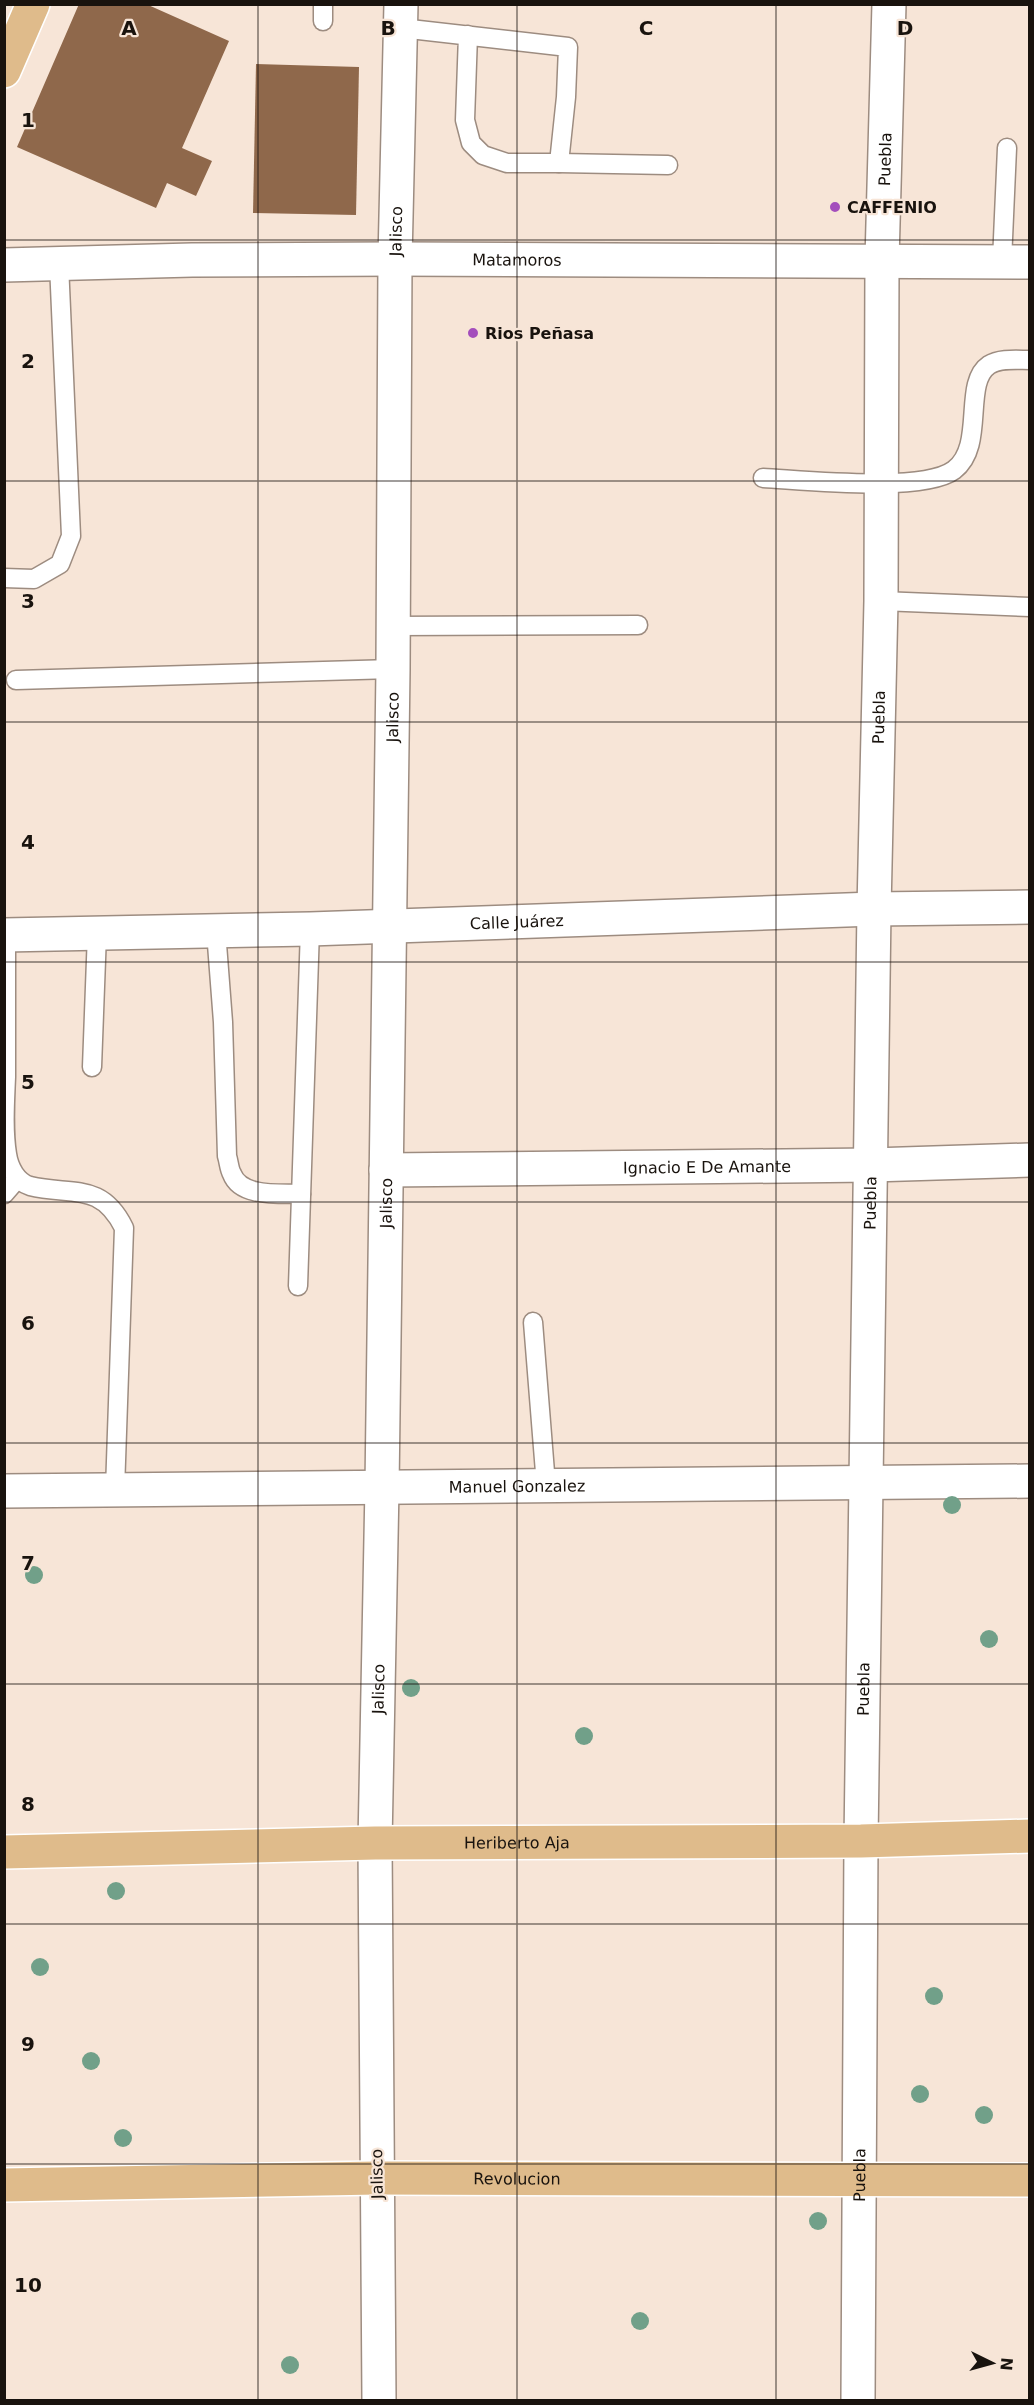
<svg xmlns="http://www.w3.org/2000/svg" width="1034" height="2405" font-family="'DejaVu Sans',sans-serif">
  <rect width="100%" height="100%" fill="#f7e5d7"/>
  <!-- building -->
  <g fill="#8f684b">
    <path d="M79,4h67l83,37 -47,107 30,13 -16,35 -29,-13 -11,25 -139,-61z"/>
    <path d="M256,64l103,3 -3,148 -103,-2z"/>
  </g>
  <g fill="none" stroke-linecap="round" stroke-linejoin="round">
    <defs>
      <g id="lane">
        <path d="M323,21v-17"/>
        <path d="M401,28l167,19 -2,50 -7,66h-52l-24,-8 -12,-12 -6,-23 3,-85"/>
        <path d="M559,163l109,2"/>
        <path d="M1002,261l5,-113"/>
        <path d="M763,478c40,2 160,15 191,-8 32,-24 8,-87 35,-105 11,-7 28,-5 41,-5"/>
        <path d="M4,578l30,1 26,-15 11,-28 -12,-272"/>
        <path d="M881,601l149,6"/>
        <path d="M393,626l245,-1"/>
        <path d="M16,680l377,-11"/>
        <path d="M216,931l7,91 4,134c2,6 2,13 5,18 9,24 49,19 69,20"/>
        <path d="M6,935c0,47 0,94 0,142 -1,25 -3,52 1,77 2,14 10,28 23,32 41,10 71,-5 94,42l-9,262"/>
        <path d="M92,1067l5,-134"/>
        <path d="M4,1194l13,-15"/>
        <path d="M298,1286l12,-357"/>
        <path d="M533,1322l13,163"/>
      </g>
      <g id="street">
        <path id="s1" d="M4,265l188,-5 203,-1 635,3"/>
        <path id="s2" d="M4,935l306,-6 564,-20 156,-2"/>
        <path id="s3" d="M386,1170l486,-5 158,-5"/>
        <path id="s4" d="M4,1491l1026,-10"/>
        <path id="s5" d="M379,2400l-4,-557 7,-356 11,-818 2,-410 6,-255"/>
        <path id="s6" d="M858,2400l3,-559 13,-932 7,-308 1,-341 7,-256"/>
      </g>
      <g id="primary">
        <path d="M4,71l29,-67"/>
        <path id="s7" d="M4,1852l371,-9 486,-2 169,-5"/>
        <path id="s8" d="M4,2185l373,-7 653,2"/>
      </g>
    </defs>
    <!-- lane casing -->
    <use href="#lane" stroke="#9d8c80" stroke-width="21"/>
    <!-- street casing -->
    <use href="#street" stroke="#9d8c80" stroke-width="36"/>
    <!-- primary casing -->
    <use href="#primary" stroke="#fff" stroke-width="36"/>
    <!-- lane -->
    <use href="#lane" stroke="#fff" stroke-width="18"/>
    <!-- street -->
    <use href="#street" stroke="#fff" stroke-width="33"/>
    <!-- primary -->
    <use href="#primary" stroke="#dfbb8b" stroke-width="33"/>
  </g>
  <!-- trees -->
  <g fill="#71a089">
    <circle cx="952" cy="1505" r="9"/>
    <circle cx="34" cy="1575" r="9"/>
    <circle cx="989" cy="1639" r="9"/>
    <circle cx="411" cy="1688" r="9"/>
    <circle cx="584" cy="1736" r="9"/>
    <circle cx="116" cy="1891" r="9"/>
    <circle cx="40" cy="1967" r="9"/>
    <circle cx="934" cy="1996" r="9"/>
    <circle cx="91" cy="2061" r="9"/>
    <circle cx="920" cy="2094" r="9"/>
    <circle cx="984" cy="2115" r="9"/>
    <circle cx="123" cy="2138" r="9"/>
    <circle cx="818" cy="2221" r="9"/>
    <circle cx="640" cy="2321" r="9"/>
    <circle cx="290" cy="2365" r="9"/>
  </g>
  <!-- grid -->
  <path fill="none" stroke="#19130e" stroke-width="1.5" stroke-opacity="0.55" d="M258,4v2396M517,4v2396M776,4v2396M4,240h1026M4,481h1026M4,722h1026M4,962h1026M4,1202h1026M4,1443h1026M4,1684h1026M4,1924h1026M4,2164h1026"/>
  <!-- markers -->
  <g fill="#a44ebc" stroke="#f7e5d7" stroke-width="2">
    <circle cx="835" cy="207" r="6"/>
    <circle cx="473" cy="333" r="6"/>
  </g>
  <g text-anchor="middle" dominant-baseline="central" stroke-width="4.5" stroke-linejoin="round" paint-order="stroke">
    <!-- street labels -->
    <g font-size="16" fill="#19130e" stroke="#f7e5d7">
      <text stroke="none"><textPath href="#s6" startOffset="2241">Puebla</textPath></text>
      <text stroke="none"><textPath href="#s5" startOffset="2169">Jalisco</textPath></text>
      <text stroke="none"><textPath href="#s1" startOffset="513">Matamoros</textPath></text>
      <text stroke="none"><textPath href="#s5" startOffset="1683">Jalisco</textPath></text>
      <text stroke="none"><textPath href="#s6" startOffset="1683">Puebla</textPath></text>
      <text stroke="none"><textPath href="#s2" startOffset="513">Calle Juárez</textPath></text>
      <text stroke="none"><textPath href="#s3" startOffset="321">Ignacio E De Amante</textPath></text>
      <text stroke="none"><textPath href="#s5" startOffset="1197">Jalisco</textPath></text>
      <text stroke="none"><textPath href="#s6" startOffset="1197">Puebla</textPath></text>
      <text stroke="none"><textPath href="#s4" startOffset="513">Manuel Gonzalez</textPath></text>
      <text stroke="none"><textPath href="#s5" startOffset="711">Jalisco</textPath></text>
      <text stroke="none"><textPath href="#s6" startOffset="711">Puebla</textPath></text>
      <text stroke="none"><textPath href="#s7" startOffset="513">Heriberto Aja</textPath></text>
      <text transform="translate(377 2174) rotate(-91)">Jalisco</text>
      <text stroke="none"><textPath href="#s6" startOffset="225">Puebla</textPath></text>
      <text stroke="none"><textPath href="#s8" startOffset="513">Revolucion</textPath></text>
    </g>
    <!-- poi labels -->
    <g font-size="16" font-weight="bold" fill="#19130e" stroke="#f7e5d7" text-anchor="start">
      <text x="847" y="207">CAFFENIO</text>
      <text x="485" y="333">Rios Peñasa</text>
    </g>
  </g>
  <g font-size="20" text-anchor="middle" font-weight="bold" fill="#19130e" stroke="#f7e5d7" stroke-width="4.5" stroke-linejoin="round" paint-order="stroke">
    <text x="129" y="35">A</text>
    <text x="388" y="35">B</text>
    <text x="646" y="35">C</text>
    <text x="905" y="35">D</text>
    <text x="28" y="127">1</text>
    <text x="28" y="368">2</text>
    <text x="28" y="608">3</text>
    <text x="28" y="849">4</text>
    <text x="28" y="1089">5</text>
    <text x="28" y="1330">6</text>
    <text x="28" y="1570">7</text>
    <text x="28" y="1811">8</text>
    <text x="28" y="2051">9</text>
    <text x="28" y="2292">10</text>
  </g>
  <!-- border -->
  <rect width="1034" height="2405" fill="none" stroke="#19130e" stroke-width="12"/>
  <!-- north arrow -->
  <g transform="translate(992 2363) rotate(95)" stroke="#f7e5d7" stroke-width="4.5" paint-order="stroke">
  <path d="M0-4.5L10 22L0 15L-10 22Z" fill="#19130e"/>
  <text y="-9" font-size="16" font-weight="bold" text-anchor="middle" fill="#19130e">N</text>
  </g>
</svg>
